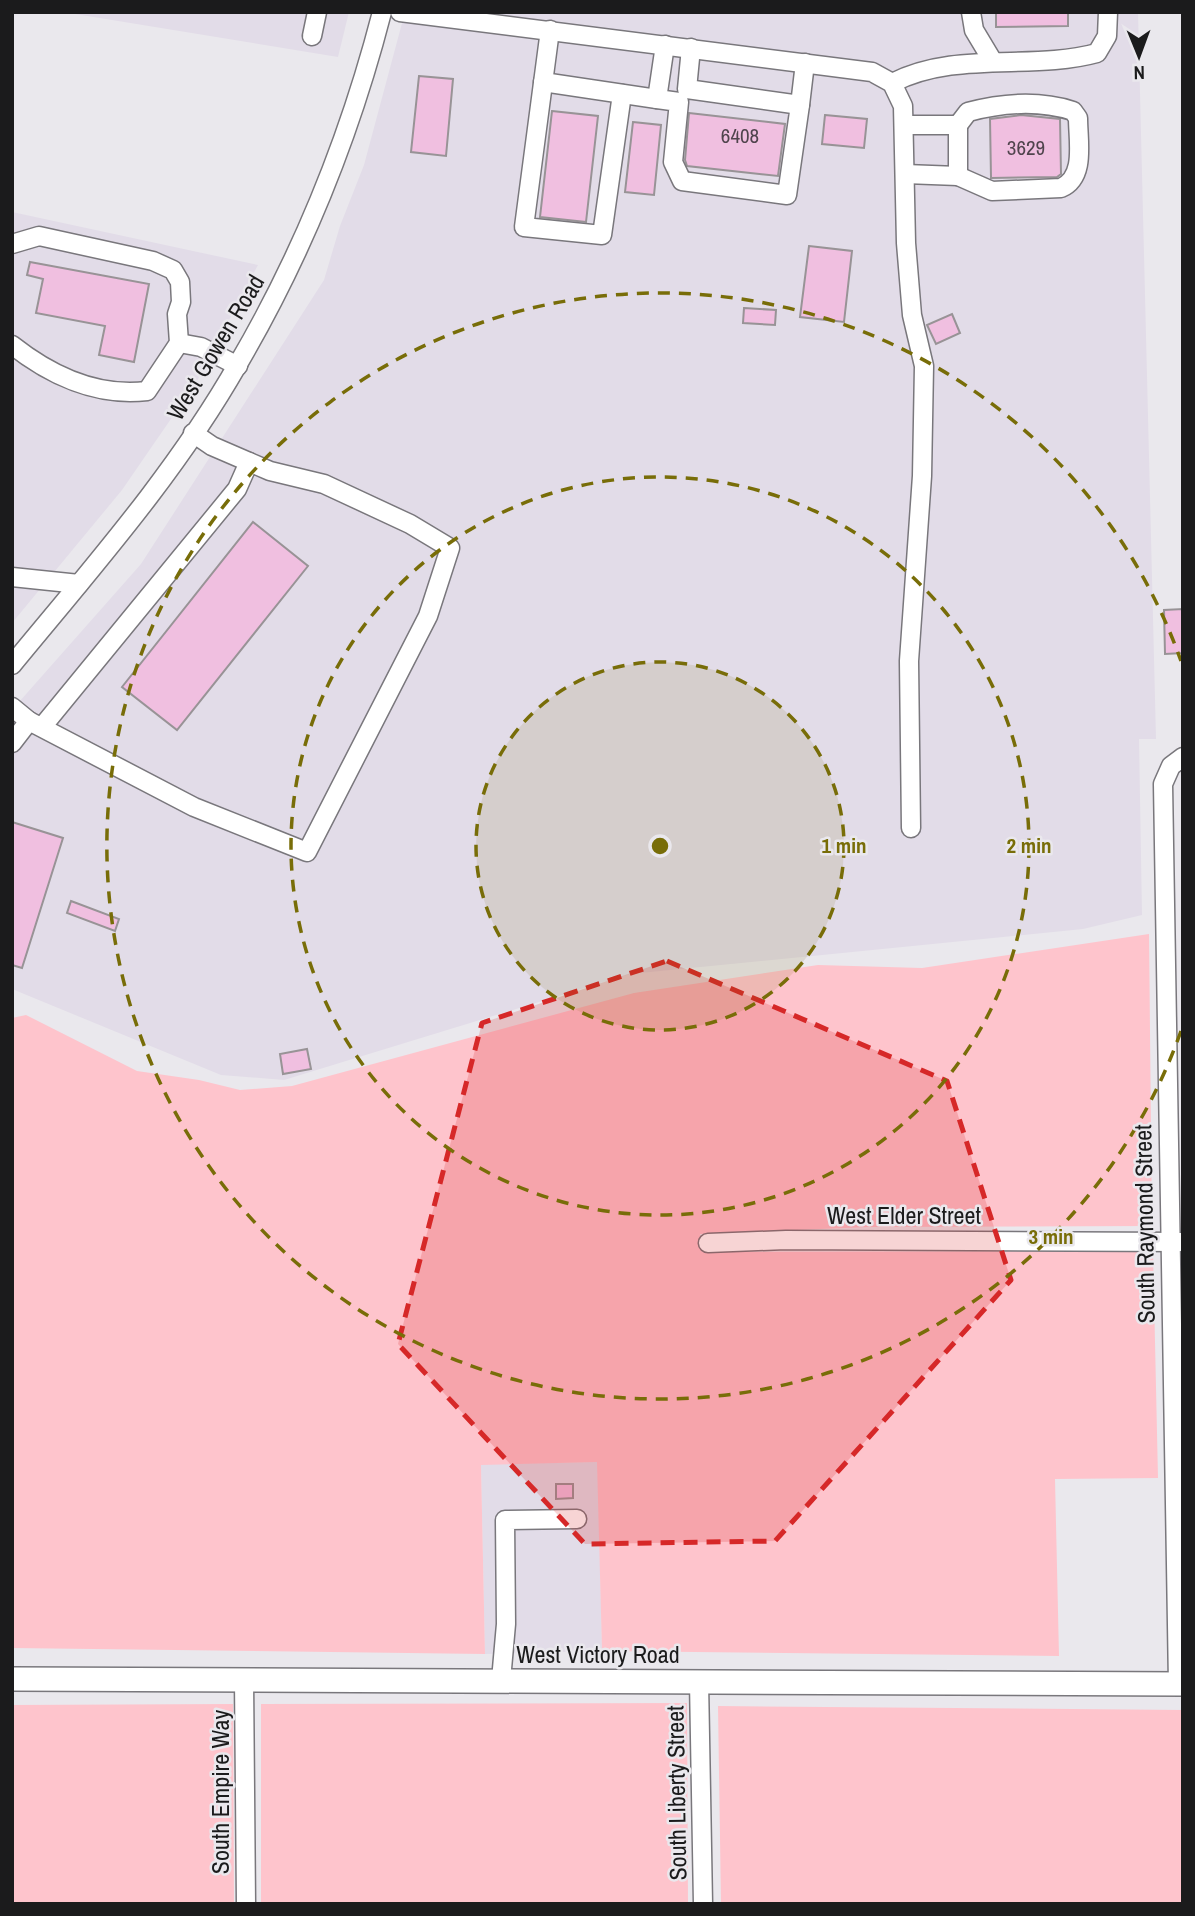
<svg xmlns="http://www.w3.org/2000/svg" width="1195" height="1916" font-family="'Archivo Narrow',sans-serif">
  <rect width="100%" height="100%" fill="#eae8ed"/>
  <!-- built -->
  <g fill="#e2dce8">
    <path d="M63,12h286l-11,45z"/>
    <path d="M405,12h733l18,727h-17l3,176 -59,14 -453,45 -346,106 -63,-5 -209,-86v-279l129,-146 183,-284 16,-54 24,-61z"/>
    <path d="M12,212l246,53 -61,116 -75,109 -110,133z"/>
    <path d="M598,1462l4,189 -117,3 -4,-190z"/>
  </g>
  <!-- green -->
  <g fill="#fec4cc">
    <path d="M1149,934l3,292 -284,1 -168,7 2,18 451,-1 5,227 -103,1 4,177 -457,-5 -5,-189 -116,3 4,189 -473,-6v-630l14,-3 111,56 62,9 41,10 52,-4 342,-93 184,-28 104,3z"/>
    <path d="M687,1703l1,201h-427v-200z"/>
    <path d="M233,1704l1,200h-222v-199z"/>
    <path d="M718,1706l465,4v194h-462z"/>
  </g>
  <!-- building -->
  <g fill="#f0bfe0" stroke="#989396" stroke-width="2">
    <path d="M996,12h72v14l-72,1z"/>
    <path d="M419,76l34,3 -7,77 -35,-4z"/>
    <path d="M552,111l46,5 -12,106 -46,-5z"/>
    <path d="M689,113l96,11 -7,52 -91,-10 -2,-6z"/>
    <path d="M825,115l42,4 -3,29 -42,-4z"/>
    <path d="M1021,115l39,4 1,55 -4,3 -66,1 -1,-59z"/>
    <path d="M633,122l28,3 -7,70 -29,-3z"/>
    <path d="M809,246l43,5 -8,71 -44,-5z"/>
    <path d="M30,262l119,22 -15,78 -35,-7 6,-29 -69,-13 7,-34 -16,-4z"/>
    <path d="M744,308l32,2 -1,15 -32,-2z"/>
    <path d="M952,314l8,19 -24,11 -9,-19z"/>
    <path d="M253,522l55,44 -131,164 -55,-43z"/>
    <path d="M1183,609v44l-18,1 -1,-44z"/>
    <path d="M12,822l51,16 -41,130 -10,-3z"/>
    <path d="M71,901l48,18 -4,12 -48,-18z"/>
    <path d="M307,1049l4,20 -28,5 -3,-20z"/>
    <path d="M556,1484h17v14l-17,1z"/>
  </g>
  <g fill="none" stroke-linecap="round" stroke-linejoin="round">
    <defs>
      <g id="minor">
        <path d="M400,12l472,60 20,11 11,23 3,137 6,72 12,51 -2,110 -13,185 2,167"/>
        <path d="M971,12l3,18 18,30"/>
        <path d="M550,30l-26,197 78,8 20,-141"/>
        <path d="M312,36l5,-24"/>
        <path d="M543,82l114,17 8,-54"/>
        <path d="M892,83c64,-33 140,-12 205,-30l10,-17 1,-24"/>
        <path d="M657,99l22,3 -6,60 9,19 105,14 13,-90 -113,-16 4,-41"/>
        <path d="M800,105l5,-42"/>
        <path d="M904,125h54v51l-53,-2"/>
        <path d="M958,125l10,-13c34,-9 71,-12 105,-1l5,7c0,24 8,59 -17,70l-69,3 -34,-15"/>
        <path d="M12,244l27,-8 114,25 20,9 7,12 1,20 -4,12 2,29 -32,48c-50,6 -97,-16 -135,-46"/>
        <path d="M179,343l22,4 37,19"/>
        <path d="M12,577l67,7"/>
        <path d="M12,665c79,-96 164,-192 226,-301 65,-111 112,-228 144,-352"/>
        <path d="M12,707l17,14 -17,22"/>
        <path d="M29,721l165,86 113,45 121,-236 22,-68 -40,-24 -86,-40 -54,-13 -58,-25 -19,-13"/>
        <path d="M42,727l195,-238 12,-27"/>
        <path d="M708,1243l78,-3 397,2"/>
        <path d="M244,1679l2,225"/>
        <path d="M501,1680l5,-56 -1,-104 72,-1"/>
        <path d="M699,1681l4,223"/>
        <path d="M1178,1684l-15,-900 8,-18 12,-9"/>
      </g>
      <path id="major" d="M12,1679l1171,5"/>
    </defs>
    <!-- minor casing -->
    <use href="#minor" stroke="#79777c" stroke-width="21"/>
    <!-- major casing -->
    <use href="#major" stroke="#79777c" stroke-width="26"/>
    <!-- minor -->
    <use href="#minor" stroke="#fff" stroke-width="18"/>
    <!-- major -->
    <use href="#major" stroke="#fff" stroke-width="23"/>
  </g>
  <!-- marked area -->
  <path fill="#d62828" fill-opacity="0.2" stroke="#d62828" stroke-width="5" stroke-dasharray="14 9" stroke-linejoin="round" d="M667,961l280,120 64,199 -236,261 -190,3 -187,-200 84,-321z"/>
  <!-- distance rings -->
  <circle cx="660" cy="846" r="184" fill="#786d08" fill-opacity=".12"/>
  <g fill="none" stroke="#786d08" stroke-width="3.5" stroke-dasharray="12 9">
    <circle cx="660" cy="846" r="184"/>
    <circle cx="660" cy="846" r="369"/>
    <path d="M1181 1031A553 553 0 1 1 1181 661"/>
  </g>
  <g text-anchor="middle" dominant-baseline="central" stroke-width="5" stroke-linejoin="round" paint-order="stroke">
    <!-- number labels -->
    <g font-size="21" fill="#50444d">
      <text x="740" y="135">6408</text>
      <text x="1026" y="147">3629</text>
    </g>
    <!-- street labels -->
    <g font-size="24" fill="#1b1b1c" stroke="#eae8ed">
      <text transform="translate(215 347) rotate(-59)">West Gowen Road</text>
      <text x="904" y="1215">West Elder Street</text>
      <text transform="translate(1144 1224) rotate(-91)">South Raymond Street</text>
      <text x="598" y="1654">West Victory Road</text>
      <text transform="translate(220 1792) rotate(-90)">South Empire Way</text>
      <text transform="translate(676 1793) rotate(-91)">South Liberty Street</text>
    </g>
  </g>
  <circle cx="660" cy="846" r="10" fill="#786d08" stroke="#eae8ed" stroke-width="3.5"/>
  <g font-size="21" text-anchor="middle" font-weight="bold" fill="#786d08" stroke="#eae8ed" stroke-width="5" stroke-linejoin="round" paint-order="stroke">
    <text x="844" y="853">1 min</text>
    <text x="1029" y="853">2 min</text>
    <text x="1051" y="1244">3 min</text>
  </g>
  <!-- border -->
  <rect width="1195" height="1916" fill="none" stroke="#1b1b1c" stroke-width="28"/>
  <!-- north arrow -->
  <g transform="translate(1139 56) rotate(179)" stroke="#eae8ed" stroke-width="5" paint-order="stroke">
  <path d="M0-5L12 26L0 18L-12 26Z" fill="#1b1b1c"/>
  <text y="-10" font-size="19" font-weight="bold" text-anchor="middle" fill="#1b1b1c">N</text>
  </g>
</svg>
